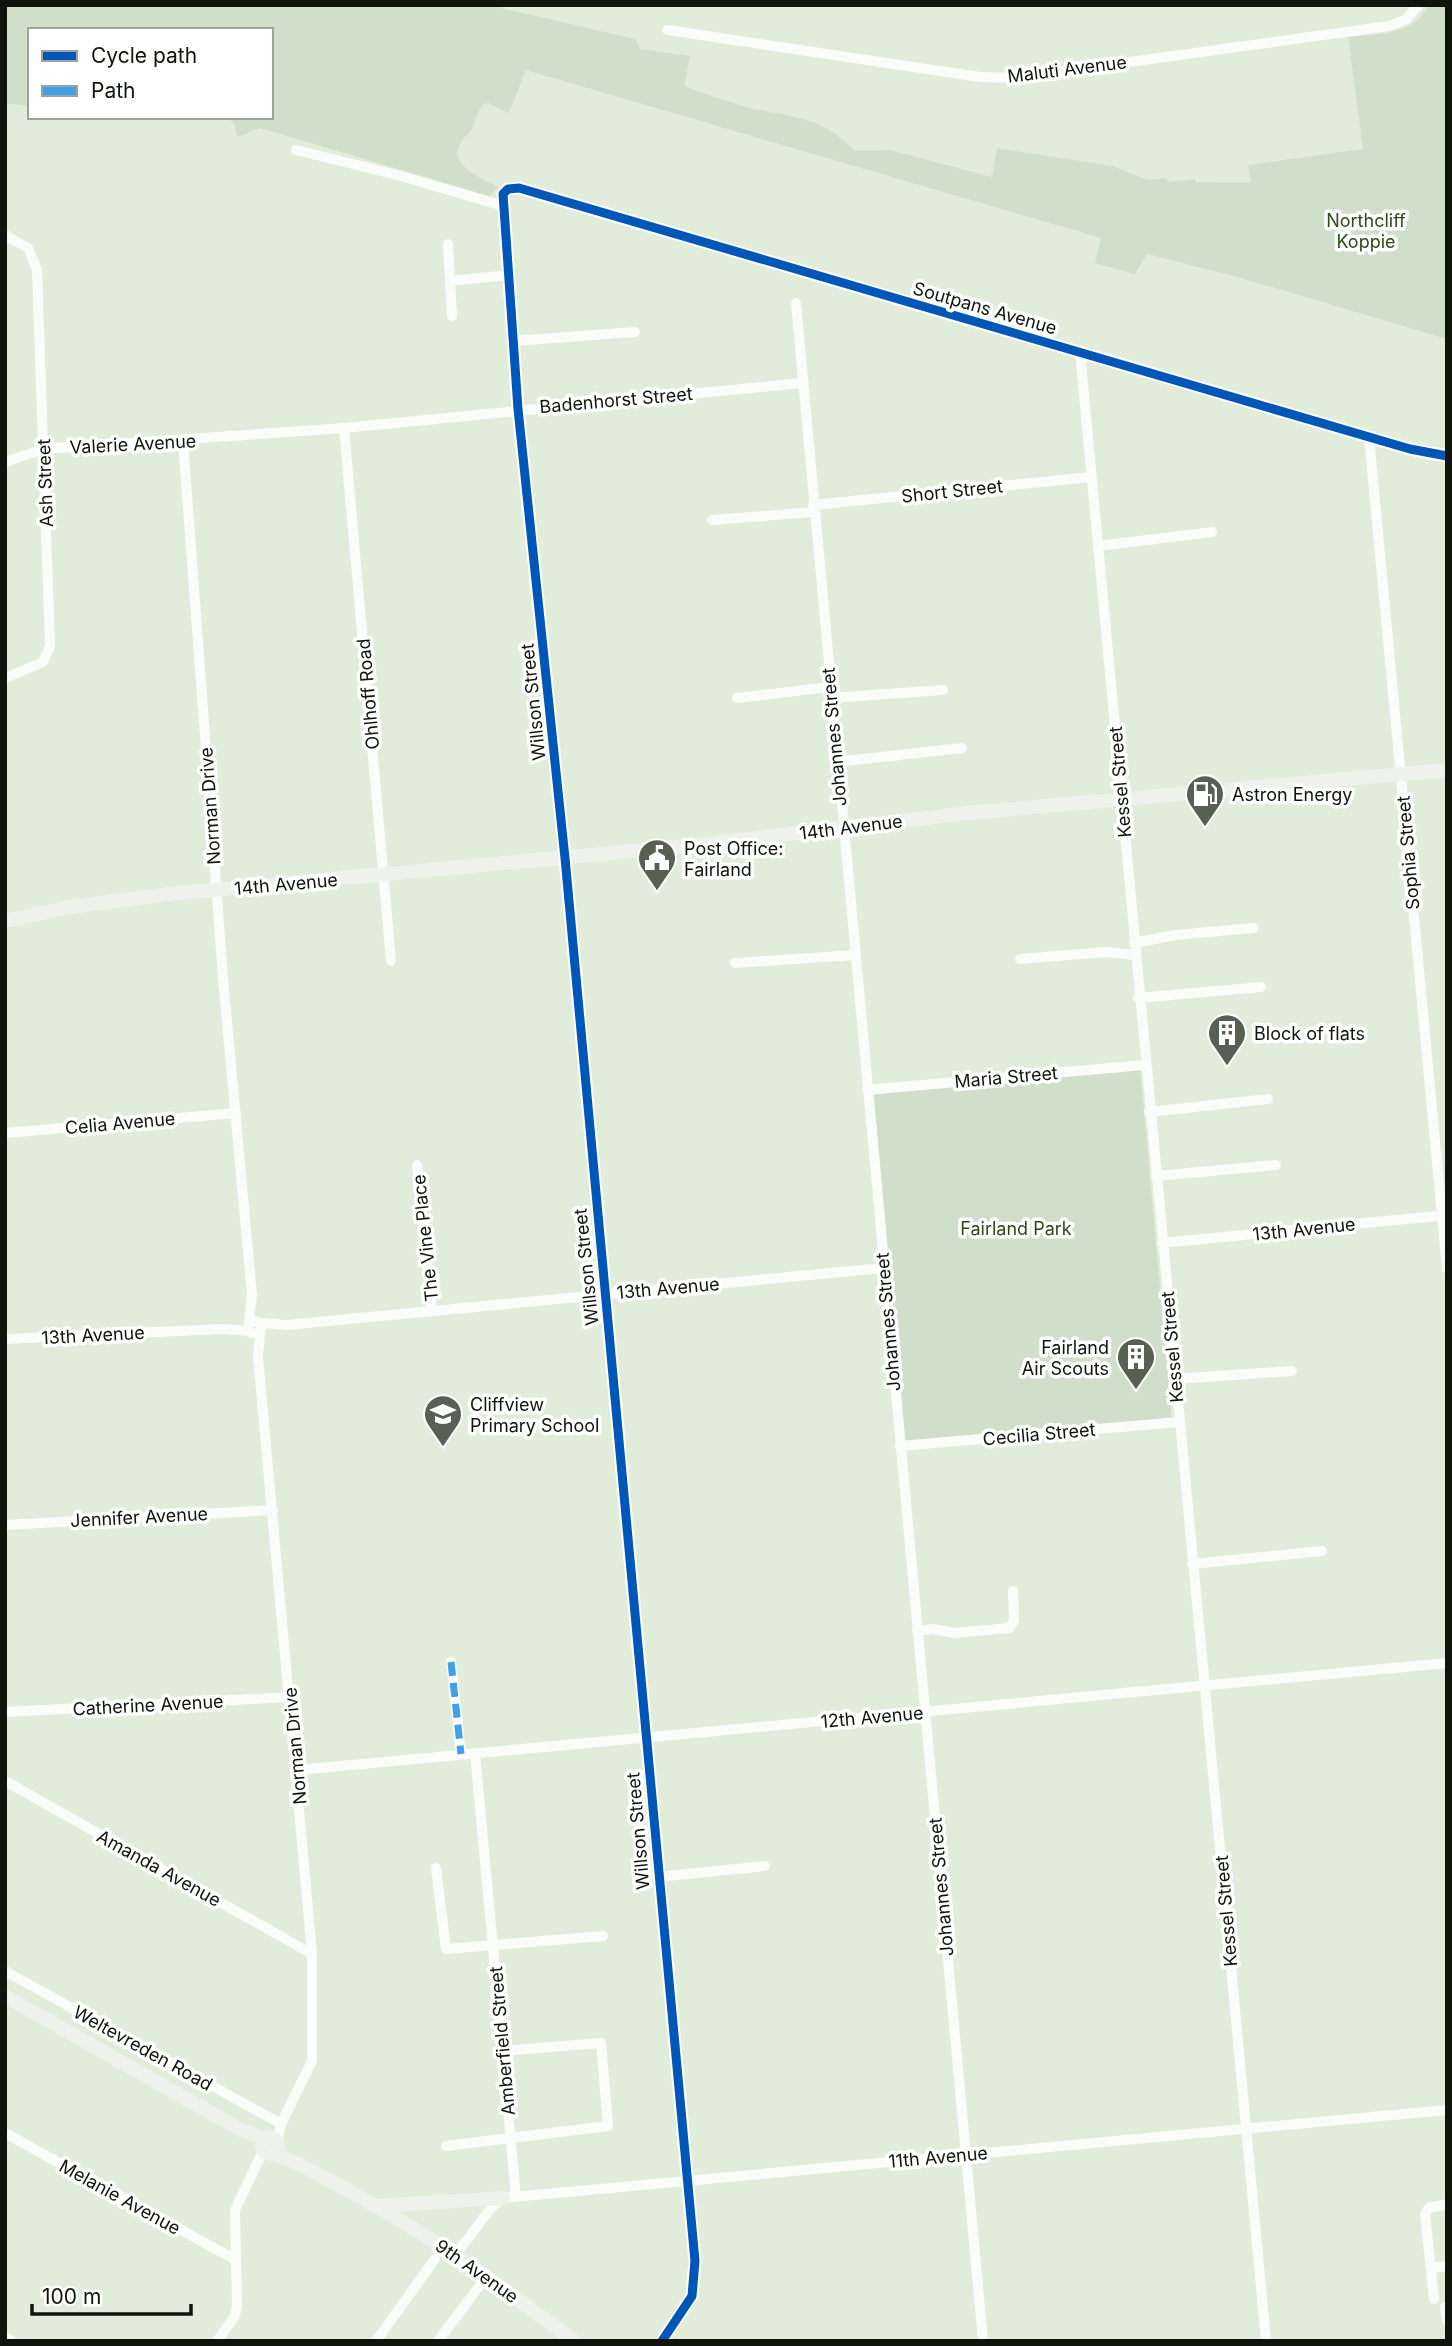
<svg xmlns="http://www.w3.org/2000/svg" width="1452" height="2346" font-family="Inter,sans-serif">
  <rect width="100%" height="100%" fill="#e1ecdb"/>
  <!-- green -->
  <g fill="#d0dfc9">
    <path d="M5,5h498l-1,3 133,31 5,10 50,7 -6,30c20,7 41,15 62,21 44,11 74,7 109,44l35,-1 102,27 5,-29 115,18 36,14 18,-2 2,4 27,-3v3l56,1 -3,-18 115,-16 -15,-112c28,-3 67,-1 80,-32h19v334l-206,-61 -94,-24 -12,20 -40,-11 6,-25 -575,-168 -17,43 -21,-10 -5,1c-7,9 -7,16 -11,25 -3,5 -8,8 -11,13 -14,25 21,36 37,45l-8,9 -230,-68 -23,9 -3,-14 -9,-6h46v-87h-241v76l-25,-3z"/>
    <path d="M1140,1067l32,355 -273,21 -32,-350z"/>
  </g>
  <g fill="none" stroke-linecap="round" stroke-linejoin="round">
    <!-- street -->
    <g stroke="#fafcfa" stroke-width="10">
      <path d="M667,30l313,47 33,1 376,-52 16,-6 14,-15"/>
      <path d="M296,150l105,26 102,30"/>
      <path d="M5,235l23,13 9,22 13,376 -7,16 -38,16"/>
      <path d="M448,244l2,37 59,-6"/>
      <path d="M450,281l2,35"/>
      <path d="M796,303l187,2038"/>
      <path d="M513,341l122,-9"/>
      <path d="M1080,352l186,1989"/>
      <path d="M344,428l47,533"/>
      <path d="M1369,437l78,832"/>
      <path d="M183,441l40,537 29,317 -4,34 3,4 9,1 2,-11 -11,-2"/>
      <path d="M5,462l38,-13 301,-21 458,-45"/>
      <path d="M813,505l278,-28"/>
      <path d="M712,520l102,-8"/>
      <path d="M1098,546l114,-14"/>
      <path d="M737,698l93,-11"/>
      <path d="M831,698l112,-8"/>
      <path d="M837,762l125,-14"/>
      <path d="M1134,943l41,-8 78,-7"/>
      <path d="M1020,959l86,-7 29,3"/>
      <path d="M735,963l120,-8"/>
      <path d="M1138,998l123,-11"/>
      <path d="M867,1090l277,-25"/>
      <path d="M1149,1112l119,-13"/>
      <path d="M5,1133l231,-20"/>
      <path d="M417,1165l15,146"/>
      <path d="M1156,1176l120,-11"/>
      <path d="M1162,1243l285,-28"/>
      <path d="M262,1323l24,2 597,-57"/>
      <path d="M260,1334l-2,23 54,597v107l-31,63 -4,18"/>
      <path d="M5,1339l217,-10 27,2"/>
      <path d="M1175,1379l117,-8"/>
      <path d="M900,1446l279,-24"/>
      <path d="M5,1525l268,-15"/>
      <path d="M1192,1564l130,-13"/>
      <path d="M917,1631l17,-2 20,4 55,-5 5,-7 -1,-30"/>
      <path d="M451,1662l10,92"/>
      <path d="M5,1712l285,-15"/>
      <path d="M475,1753l41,444"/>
      <path d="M297,1770l1150,-107"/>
      <path d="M5,1781l307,173"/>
      <path d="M436,1868l10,81 157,-13"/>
      <path d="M658,1877l107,-11"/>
      <path d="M5,1971l276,153"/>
      <path d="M5,2133l231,127"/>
      <path d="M446,2146l162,-20 -7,-83 -99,8"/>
      <path d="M456,2254l36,-47 11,-9 944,-88"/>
      <path d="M1431,2268l16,-2"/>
      <path d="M1434,2299l-9,-85 4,-6 18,-4"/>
      <path d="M1445,2307l2,14"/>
      <path d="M5,2337l7,4"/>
      <path d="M217,2341l18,-25 2,-10 -2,-96 28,-59"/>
      <path d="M376,2341l59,-82"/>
      <path d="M438,2341l49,-65"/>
      <path d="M662,2341l30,-45 3,-35 -130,-1403 -47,-449 -15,-215 5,-5 11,-1 891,261 37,7"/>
    </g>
    <!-- secondary -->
    <g stroke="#eff1ed" stroke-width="14">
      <path d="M5,921l64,-14 101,-13 528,-49 270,-32 479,-43"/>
      <path d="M5,1996l236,134 25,9"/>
      <circle cx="270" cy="2146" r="8"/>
      <path d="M274,2153c27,11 52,25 77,39 79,43 151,95 223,149"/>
      <path d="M378,2206l125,-8"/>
    </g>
    <!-- quiet -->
    <path stroke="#3da2e9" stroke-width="7" stroke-dasharray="14 7" stroke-linecap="butt" d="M451,1662l10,92"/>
    <defs>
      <path id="cycleway" d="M662,2341l30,-45 3,-35 -130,-1403 -47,-449 -15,-215 5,-5 11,-1 891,261 37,7"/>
    </defs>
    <!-- cycleway casing -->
    <use href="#cycleway" stroke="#fff" stroke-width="13"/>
    <!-- cycleway -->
    <use href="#cycleway" stroke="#0057b8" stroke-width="9"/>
  </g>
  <!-- icons -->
  <defs>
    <symbol id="fuel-pin" viewBox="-11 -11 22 30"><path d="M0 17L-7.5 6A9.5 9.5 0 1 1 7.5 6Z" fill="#586054" stroke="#fff"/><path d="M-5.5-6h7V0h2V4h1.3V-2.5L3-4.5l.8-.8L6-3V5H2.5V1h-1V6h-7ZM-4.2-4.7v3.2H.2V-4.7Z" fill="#fff"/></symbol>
    <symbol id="civic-pin" viewBox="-11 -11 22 30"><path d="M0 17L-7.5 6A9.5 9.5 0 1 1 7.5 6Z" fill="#586054" stroke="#fff"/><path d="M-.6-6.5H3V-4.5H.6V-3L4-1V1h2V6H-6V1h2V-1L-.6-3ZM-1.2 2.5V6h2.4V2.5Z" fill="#fff"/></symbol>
    <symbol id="building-pin" viewBox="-11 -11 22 30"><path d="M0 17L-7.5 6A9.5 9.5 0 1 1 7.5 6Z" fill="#586054" stroke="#fff"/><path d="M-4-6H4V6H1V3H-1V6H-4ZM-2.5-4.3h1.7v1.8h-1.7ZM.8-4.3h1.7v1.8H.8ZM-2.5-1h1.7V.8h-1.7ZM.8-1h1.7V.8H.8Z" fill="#fff"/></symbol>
    <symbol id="school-pin" viewBox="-11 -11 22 30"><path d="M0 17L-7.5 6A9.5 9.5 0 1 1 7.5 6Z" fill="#586054" stroke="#fff"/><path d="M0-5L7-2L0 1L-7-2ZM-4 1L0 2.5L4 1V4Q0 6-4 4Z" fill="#fff"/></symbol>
  </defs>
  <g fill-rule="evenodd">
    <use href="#fuel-pin" x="1183" y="772" width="44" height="60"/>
    <use href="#civic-pin" x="635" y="836" width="44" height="60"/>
    <use href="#building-pin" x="1205" y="1011" width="44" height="60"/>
    <use href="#building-pin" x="1114" y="1335" width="44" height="60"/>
    <use href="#school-pin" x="421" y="1392" width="44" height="60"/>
  </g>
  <g text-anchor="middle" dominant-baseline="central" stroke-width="7" stroke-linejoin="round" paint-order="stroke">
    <!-- street labels -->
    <g font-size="18" fill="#0f150c" stroke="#fff">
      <text transform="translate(1067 69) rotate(-7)">Maluti Avenue</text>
      <text transform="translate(985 308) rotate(16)">Soutpans Avenue</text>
      <text transform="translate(616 400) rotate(-5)">Badenhorst Street</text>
      <text transform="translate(133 444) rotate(-3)">Valerie Avenue</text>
      <text transform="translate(45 483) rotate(-92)">Ash Street</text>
      <text transform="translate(952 491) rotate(-6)">Short Street</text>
      <text transform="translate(368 694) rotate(-95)">Ohlhoff Road</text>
      <text transform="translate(533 702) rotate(-96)">Willson Street</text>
      <text transform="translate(834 737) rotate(-95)">Johannes Street</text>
      <text transform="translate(1120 782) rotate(-95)">Kessel Street</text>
      <text transform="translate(210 806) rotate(-94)">Norman Drive</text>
      <text transform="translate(851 827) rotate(-7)">14th Avenue</text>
      <text transform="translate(1408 853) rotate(-95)">Sophia Street</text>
      <text transform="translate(286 884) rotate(-5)">14th Avenue</text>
      <text transform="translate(1006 1077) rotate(-5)">Maria Street</text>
      <text transform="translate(120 1123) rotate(-5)">Celia Avenue</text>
      <text transform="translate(1304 1229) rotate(-6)">13th Avenue</text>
      <text transform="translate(425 1238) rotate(-96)">The Vine Place</text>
      <text transform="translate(586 1267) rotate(-96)">Willson Street</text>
      <text transform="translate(668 1288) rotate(-5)">13th Avenue</text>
      <text transform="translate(888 1322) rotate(-95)">Johannes Street</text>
      <text transform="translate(93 1335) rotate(-3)">13th Avenue</text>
      <text transform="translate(1172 1347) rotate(-95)">Kessel Street</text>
      <text transform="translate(1039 1434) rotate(-5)">Cecilia Street</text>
      <text transform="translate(139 1517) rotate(-3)">Jennifer Avenue</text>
      <text transform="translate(148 1705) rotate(-3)">Catherine Avenue</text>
      <text transform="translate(872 1717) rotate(-5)">12th Avenue</text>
      <text transform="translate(295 1746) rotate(-95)">Norman Drive</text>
      <text transform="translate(638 1831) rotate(-95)">Willson Street</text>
      <text transform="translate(159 1868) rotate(29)">Amanda Avenue</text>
      <text transform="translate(941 1887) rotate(-95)">Johannes Street</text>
      <text transform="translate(1226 1911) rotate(-95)">Kessel Street</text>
      <text transform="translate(502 2041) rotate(-95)">Amberfield Street</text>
      <text transform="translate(143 2048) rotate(29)">Weltevreden Road</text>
      <text transform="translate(938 2157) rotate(-5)">11th Avenue</text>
      <text transform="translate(120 2197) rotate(29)">Melanie Avenue</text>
      <text transform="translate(477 2271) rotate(35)">9th Avenue</text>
    </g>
    <!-- park labels -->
    <g font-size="18" fill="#2a4c14" stroke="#fff">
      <text x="1366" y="220">Northcliff<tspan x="1366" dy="21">Koppie</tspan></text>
      <text x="1016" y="1228">Fairland Park</text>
    </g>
    <!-- poi labels -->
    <g font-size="18" fill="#0f150c" stroke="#fff" text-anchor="start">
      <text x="1232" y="794">Astron Energy</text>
      <text x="684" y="848">Post Office:<tspan x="684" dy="21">Fairland</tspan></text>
      <text x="1254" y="1033">Block of flats</text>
      <text x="1109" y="1347" text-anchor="end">Fairland<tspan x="1109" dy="21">Air Scouts</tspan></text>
      <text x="470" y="1404">Cliffview<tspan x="470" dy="21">Primary School</tspan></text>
    </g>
  </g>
  <!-- border -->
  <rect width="1452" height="2346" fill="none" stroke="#0f150c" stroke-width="14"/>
  <!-- legend -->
  <rect x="28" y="28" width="245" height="91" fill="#ffffff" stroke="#9fa19e" stroke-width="2"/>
  <rect x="42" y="51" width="35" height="10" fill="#0057b8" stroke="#9fa19e" stroke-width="2"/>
  <text x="91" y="63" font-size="21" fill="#0f150c">Cycle path</text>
  <rect x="42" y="86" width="35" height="10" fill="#3da2e9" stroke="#9fa19e" stroke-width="2"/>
  <text x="91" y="98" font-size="21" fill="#0f150c">Path</text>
  <!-- scale -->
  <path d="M32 2304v10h159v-10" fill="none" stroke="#0f150c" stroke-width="3.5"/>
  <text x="42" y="2304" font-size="21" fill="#0f150c" stroke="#ffffff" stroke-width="5" paint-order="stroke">100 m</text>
</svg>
